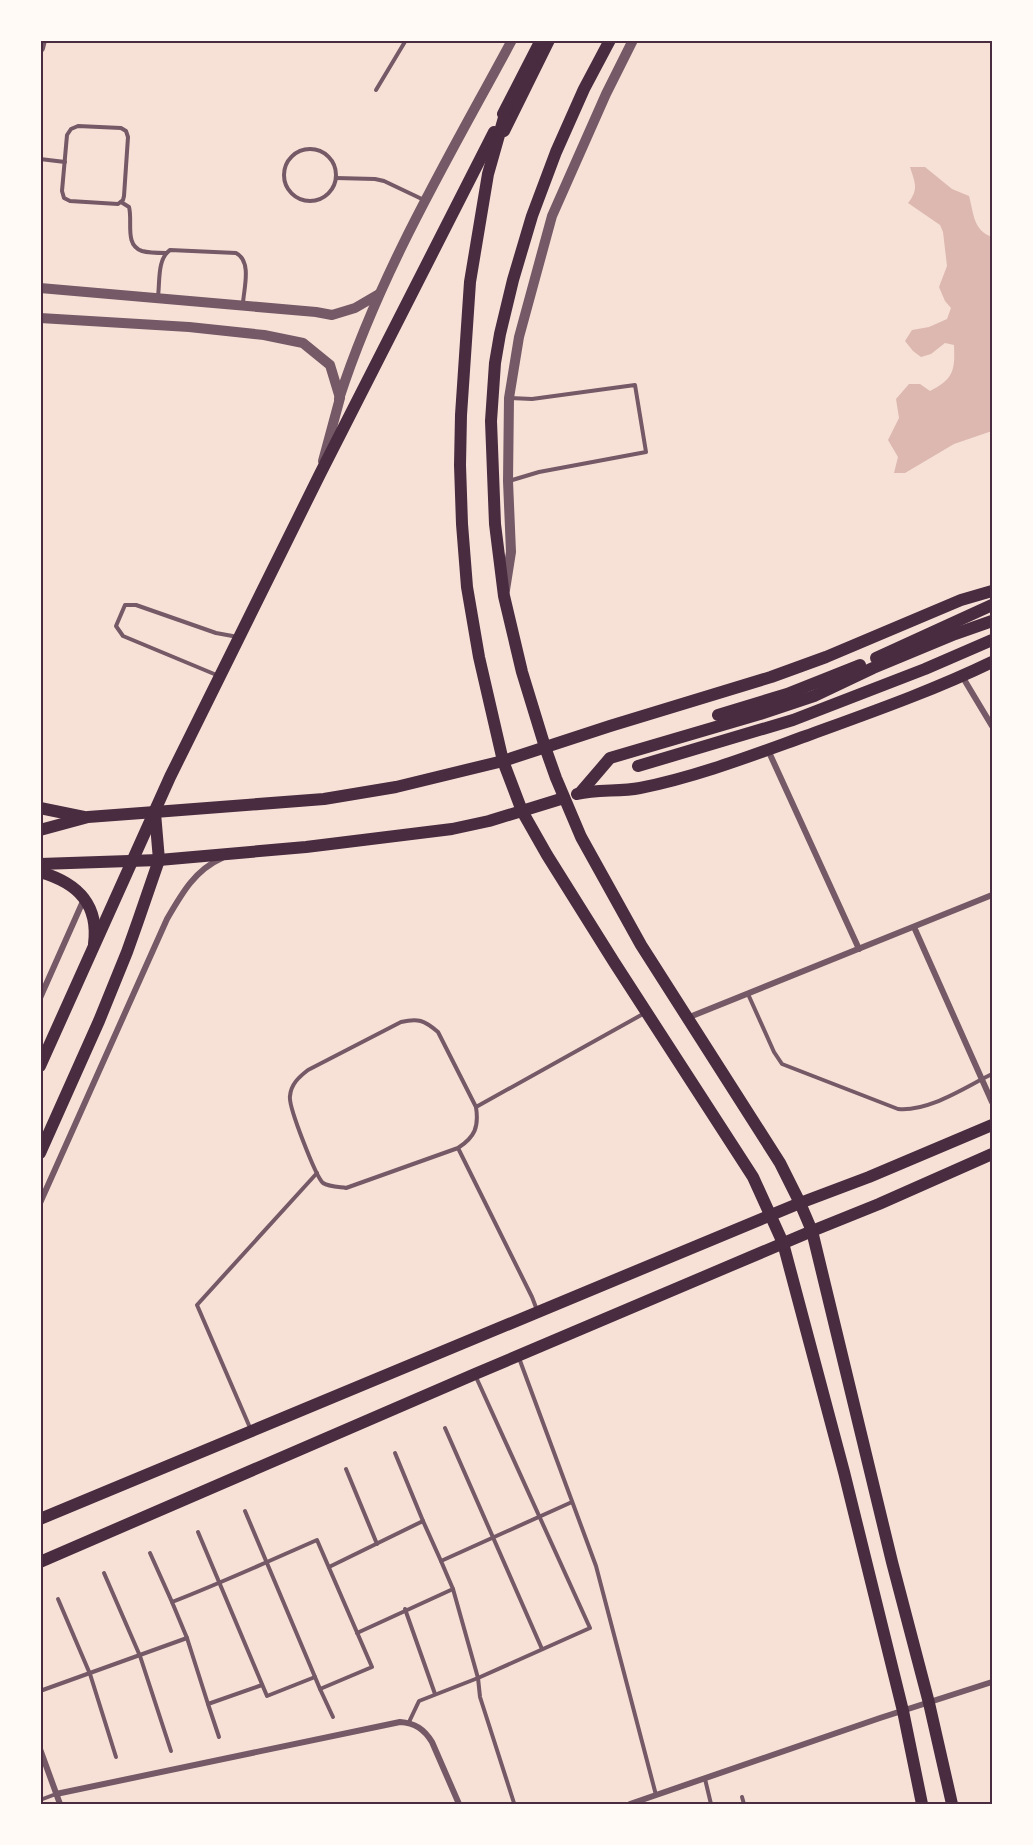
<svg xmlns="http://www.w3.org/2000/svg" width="1033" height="1845" font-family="'DejaVu Sans',sans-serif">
  <rect width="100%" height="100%" fill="#f7e1d7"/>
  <!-- water -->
  <path fill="#dcb8b0" d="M910,167h15l27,22 17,7c5,18 4,34 23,41v194l-38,13 -49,29h-11l4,-16 -10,-17 11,-22 -3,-19 13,-15h11l10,7c24,-12 25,-21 24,-46l-9,-2 -14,11 -10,3 -8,-6 -8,-10 7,-11 17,-3 18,-8 4,-11 -6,-7 -6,-14 8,-21 -4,-34 -3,-7 -32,-22c11,-14 7,-20 2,-36z"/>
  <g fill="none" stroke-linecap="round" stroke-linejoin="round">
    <!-- service -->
    <g stroke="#755966" stroke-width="4">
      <path d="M376,90l30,-50"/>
      <path d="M78,126l43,2 5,3 2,6 -4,59 -1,4 -5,4 -48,-3 -6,-3 -2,-7 5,-56 4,-6z"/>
      <circle cx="310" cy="175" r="26"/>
      <path d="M40,159l25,3"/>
      <path d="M336,178l39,1 9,2 40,19"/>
      <path d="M121,202l8,5c4,14 -5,38 13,44 7,2 16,2 24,2"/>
      <path d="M158,296c2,-14 -1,-37 12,-46l66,3c16,8 8,35 7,50"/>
      <path d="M509,481l30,-9 107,-20 -11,-67 -103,14 -22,-1"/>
      <path d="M219,676l-96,-40 -7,-10 9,-21h11l80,28 22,4"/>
      <path d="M748,994l26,58 8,12 116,45c31,3 67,-22 94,-35"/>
      <path d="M476,1107l167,-93"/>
      <path d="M458,1148l-112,40c-6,-1 -17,-1 -23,-5 -7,-6 -35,-77 -33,-87 1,-12 9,-19 18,-26l93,-48c17,-4 23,-2 37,10l38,75c3,20 -1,30 -18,41l74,149 5,13"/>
      <path d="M519,1358l77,208 60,229"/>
      <path d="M445,1428l97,221"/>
      <path d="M251,1430l-54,-125 120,-132"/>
      <path d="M395,1453l28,68"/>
      <path d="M346,1469l31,75"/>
      <path d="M245,1511l70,166"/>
      <path d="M150,1553l22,49"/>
      <path d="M329,1567l94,-46 18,40"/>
      <path d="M104,1573l36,83 31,95"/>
      <path d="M453,1589l25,89 2,19 34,106"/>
      <path d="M58,1599l32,75 26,83"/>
      <path d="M405,1609l30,85"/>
      <path d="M357,1633l96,-44 -12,-28 131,-59"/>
      <path d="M187,1638l-15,-36c49,-19 97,-41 145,-62l55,127 -52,22 -5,-12 -48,19 -69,-164"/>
      <path d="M320,1689l13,28"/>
      <path d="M40,1691l147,-53 21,66 54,-19"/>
      <path d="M208,1704l11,33"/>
      <path d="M409,1722l10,-21 59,-23 112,-50 -114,-251"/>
      <path d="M705,1779l6,25"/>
      <path d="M742,1797l2,7"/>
      <path d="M40,1800l16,-6"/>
    </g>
    <!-- minor -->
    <g stroke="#755966" stroke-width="6">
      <path d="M962,676l30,50"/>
      <path d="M768,750l91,199"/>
      <path d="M914,927l78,175"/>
      <path d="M40,998l44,-99"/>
      <path d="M687,1018l305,-123"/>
      <path d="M40,1203l127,-284c15,-26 28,-49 55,-61"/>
      <path d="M40,1749l20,55"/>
      <path d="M56,1794l344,-72c15,1 24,7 32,20l27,62"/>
      <path d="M630,1804l250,-86 112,-36"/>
    </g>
    <!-- tertiary -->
    <g stroke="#755966" stroke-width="10">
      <path d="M40,48l2,-8"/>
      <path d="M40,288l276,24 16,3 23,-7 24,-14"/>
      <path d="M40,318l149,9 75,8 39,8 27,22 10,33 -17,63"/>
      <path d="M339,399c41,-127 110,-242 173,-359"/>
      <path d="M505,590l6,-38 -3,-71 1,-83 10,-61 33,-121 54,-122 27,-54"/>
    </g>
    <!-- secondary -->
    <g stroke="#4a2c40" stroke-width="12">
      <path d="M504,131l45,-91"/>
      <path d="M876,658l116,-53"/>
      <path d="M718,715l69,-21 73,-29"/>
      <path d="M503,761l107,-35 161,-49 55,-20 135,-57 31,-9"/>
      <path d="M638,766l155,-46 132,-51 67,-29"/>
      <path d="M580,793l30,-35 150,-44 54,-18 59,-28 82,-34 37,-13"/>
      <path d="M577,794c20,-5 42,-2 63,-6 56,-11 113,-33 166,-52 63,-23 126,-45 186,-74"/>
      <path d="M40,808l44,9"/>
      <path d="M40,830l48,-13 67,-5"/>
      <path d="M40,864l119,-4"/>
      <path d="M40,872c38,11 59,32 54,72"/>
      <path d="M800,1203l69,-26 123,-52"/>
      <path d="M812,1231l67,-27 113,-50"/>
    </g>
    <!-- primary -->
    <g stroke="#4a2c40" stroke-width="12">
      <path d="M610,40l-26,49 -28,63 -24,64 -19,64 -13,54 -5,29 -4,58 4,103 9,72 18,76 23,75 11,31 25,59 60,108 139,218 20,40 12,28 80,331 37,141 23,101"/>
      <path d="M507,107l-19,67 -18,108 -9,133 -1,50 2,59 5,63 12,70 24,104 19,50 25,44 67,107 139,215 30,66 61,229 59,239 19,93"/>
      <path d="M503,114l38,-74"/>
      <path d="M155,812l169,-13 72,-12 107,-26"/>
      <path d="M159,860l147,-13 146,-18 37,-8 75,-23"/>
      <path d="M40,1066l130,-289 150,-303 174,-342"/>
      <path d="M40,1153l59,-132 28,-69 11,-31 21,-61 -4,-47"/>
      <path d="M40,1519l760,-316"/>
      <path d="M40,1562l435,-188 337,-143"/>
    </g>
  </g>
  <!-- border -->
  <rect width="1033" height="1845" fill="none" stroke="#fffaf5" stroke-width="84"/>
  <rect x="42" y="42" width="949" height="1761" fill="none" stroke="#4a2c40" stroke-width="2"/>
</svg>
